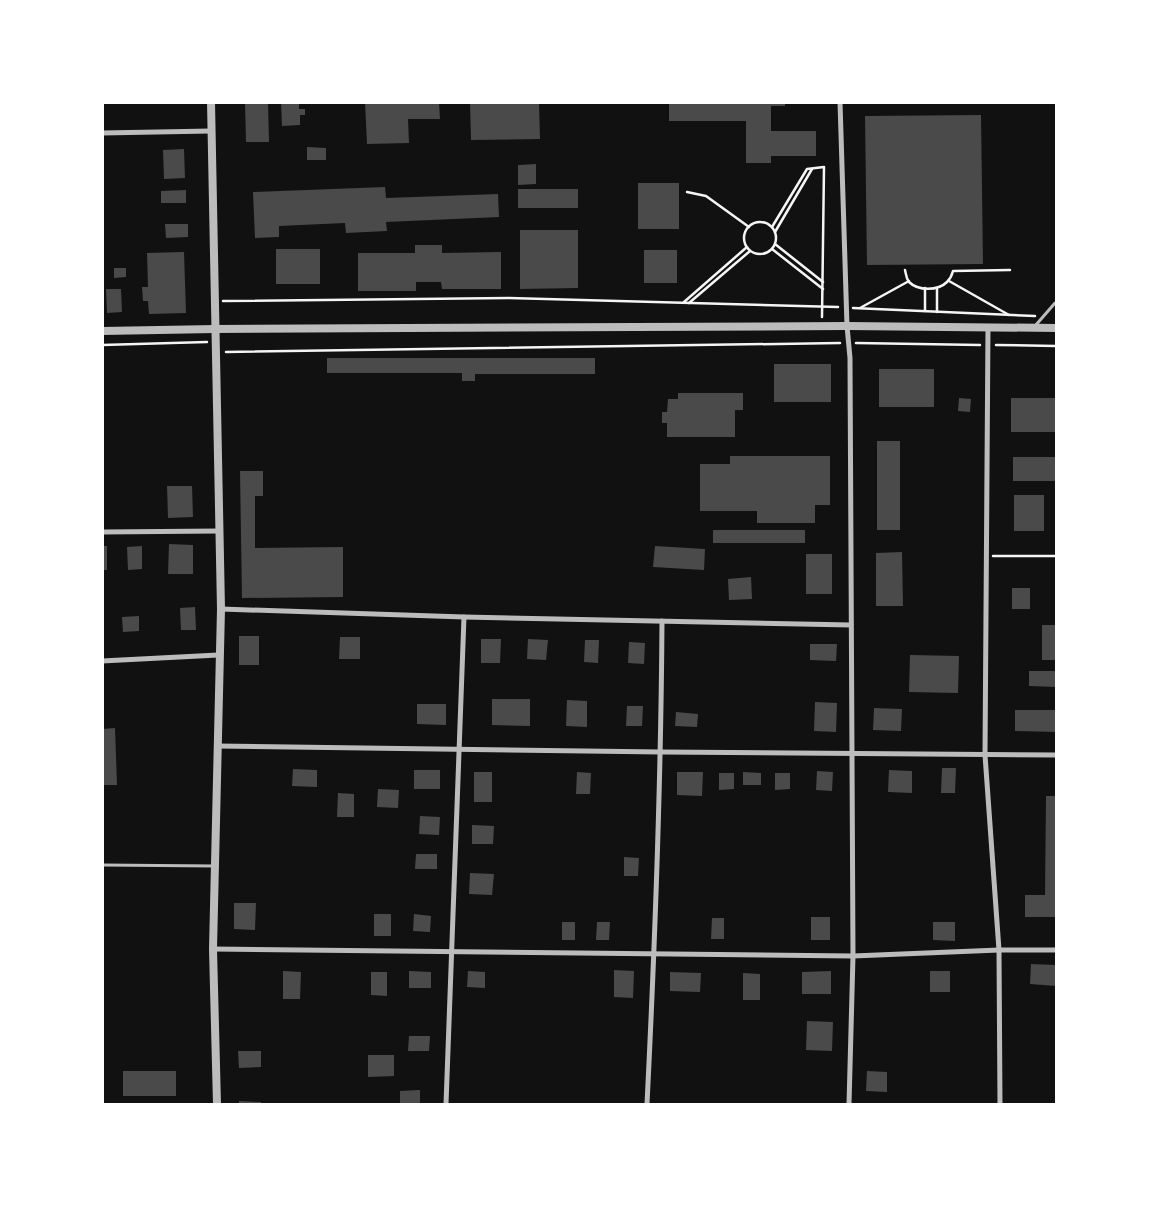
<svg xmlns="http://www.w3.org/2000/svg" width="1159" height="1207" font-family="'Sofia Sans Condensed',sans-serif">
  <rect width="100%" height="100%" fill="#111"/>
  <!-- building -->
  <g fill="#4a4a4a">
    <path d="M245,102h23l1,40h-23z"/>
    <path d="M281,102h18v7h6v6h-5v10l-18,1z"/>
    <path d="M365,102h74l1,17h-32l1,24 -42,1z"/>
    <path d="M470,102h69l1,37 -69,1z"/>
    <path d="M669,102h116v4h-14v25h45v25h-45v7h-25v-42h-77z"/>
    <path d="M981,115l2,149 -116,1 -2,-149z"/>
    <path d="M307,147l19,1v12h-19z"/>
    <path d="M184,149l1,29 -21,1 -1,-29z"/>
    <path d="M536,164v20l-18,1v-20z"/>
    <rect x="638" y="183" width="41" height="46"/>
    <path d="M385,187l1,11 112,-4 1,23 -113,5 1,9 -41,2 -1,-10 -66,3v11l-24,1 -2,-46z"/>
    <rect x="518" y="189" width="60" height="19"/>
    <path d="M186,190v13h-25v-12z"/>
    <path d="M165,224h23v13l-22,1z"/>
    <path d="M520,230h58v58l-58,1z"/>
    <path d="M415,245h27v8l59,-1v37h-59l-1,-7h-25v9h-58v-38h57z"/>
    <rect x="276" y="249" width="44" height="35"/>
    <rect x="644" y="250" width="33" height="33"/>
    <path d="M184,252l2,61 -37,1 -1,-13h-5l-1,-14h6l-1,-34z"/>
    <path d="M114,268h12v9l-12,1z"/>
    <path d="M106,289h15l1,23 -15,1z"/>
    <path d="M327,358h268v16h-120v7h-13v-8h-135z"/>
    <rect x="774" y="364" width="57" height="38"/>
    <rect x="879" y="369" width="55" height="38"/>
    <path d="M678,393h65v17h-8v27h-68v-14h-5v-11h5l1,-13h10z"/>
    <path d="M959,398l12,1 -1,13 -12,-1z"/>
    <rect x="1011" y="398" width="45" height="34"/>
    <rect x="877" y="441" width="23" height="89"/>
    <path d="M730,456h100v49h-15v18h-58v-12h-57v-47h30z"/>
    <rect x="1013" y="457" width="43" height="24"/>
    <path d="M240,471h23v25h-8v52l88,-1v50l-101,1z"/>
    <path d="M167,486h25l1,31 -25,1z"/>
    <rect x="1014" y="495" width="30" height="36"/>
    <rect x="713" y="530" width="92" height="13"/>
    <path d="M169,544l24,1v29h-25z"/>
    <rect x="102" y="546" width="5" height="24"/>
    <path d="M142,546v23l-14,1 -1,-23z"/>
    <path d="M655,546l50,3 -1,21 -51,-3z"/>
    <path d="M902,552l1,54h-27v-53z"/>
    <rect x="806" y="554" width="26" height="40"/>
    <path d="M751,577l1,22 -23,1 -1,-21z"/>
    <rect x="1012" y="588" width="18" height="21"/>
    <path d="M195,607l1,23h-15l-1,-22z"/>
    <path d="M139,616v15l-16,1 -1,-15z"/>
    <rect x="1042" y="625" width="14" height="35"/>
    <rect x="239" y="636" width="20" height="29"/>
    <path d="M340,637h20v22h-21z"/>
    <path d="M481,639h20l-1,24h-19z"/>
    <path d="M528,639l20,1 -2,20 -19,-1z"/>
    <path d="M585,640h14l-1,23 -14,-1z"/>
    <path d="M629,642l16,1 -1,21 -16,-1z"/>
    <path d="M810,644h27l-1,17 -26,-1z"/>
    <path d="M910,655l49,1 -1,37 -49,-1z"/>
    <path d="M1029,671h27v16l-27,-1z"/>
    <path d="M492,699h38v27l-38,-1z"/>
    <path d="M567,700l20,1v26l-21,-1z"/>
    <path d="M815,702l22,1 -1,29 -22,-1z"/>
    <path d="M417,704h29v21l-29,-1z"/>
    <path d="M627,706h16l-1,20h-16z"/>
    <path d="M874,708l28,1 -1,22 -28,-1z"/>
    <path d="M1015,710h41v22l-41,-1z"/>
    <path d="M676,712l22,2 -1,13 -22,-1z"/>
    <path d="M115,728l2,57h-15v-56z"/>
    <path d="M942,768h14l-1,25h-14z"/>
    <path d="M293,769l24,1v17l-25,-1z"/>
    <rect x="414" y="770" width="26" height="19"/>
    <path d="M889,770l23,1v22l-24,-1z"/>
    <path d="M817,771l16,1 -1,19 -16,-1z"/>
    <rect x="474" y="772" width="18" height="30"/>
    <path d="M577,772l14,1 -1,21h-14z"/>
    <path d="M677,772h26l-1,24 -25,-1z"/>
    <path d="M743,772l18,1v12h-18z"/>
    <path d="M719,773h15v16l-15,1z"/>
    <path d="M775,773h15v16l-15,1z"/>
    <path d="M378,789l21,1 -1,18 -21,-1z"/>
    <path d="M338,793l16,1v23h-17z"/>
    <path d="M1046,796h10v121h-31v-22h20z"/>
    <path d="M420,816l20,1 -1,18 -20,-1z"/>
    <path d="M472,825l22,1 -1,18h-21z"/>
    <path d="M416,854h21v15h-22z"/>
    <path d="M624,857l15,1 -1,18h-14z"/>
    <path d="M470,873l24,1 -2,21 -23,-1z"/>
    <path d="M234,903h22l-1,27 -21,-1z"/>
    <rect x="374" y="914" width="17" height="22"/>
    <path d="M414,914l17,2 -1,16 -17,-1z"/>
    <rect x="811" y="917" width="19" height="23"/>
    <path d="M712,918h12v21h-13z"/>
    <rect x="562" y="922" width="13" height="18"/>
    <path d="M597,922h13l-1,18h-13z"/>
    <path d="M933,922h22v19l-22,-1z"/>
    <path d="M1031,964l25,1v21l-26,-2z"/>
    <path d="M614,970l20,1 -1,27 -19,-1z"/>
    <path d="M283,971l18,1 -1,27h-17z"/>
    <path d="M409,971l22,1v16h-22z"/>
    <path d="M468,971l17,1v16l-18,-1z"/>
    <path d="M831,971v23h-29v-22z"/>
    <rect x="930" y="971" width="20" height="21"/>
    <path d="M371,972h16v24l-16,-1z"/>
    <path d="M670,972l31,1 -1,19 -30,-1z"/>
    <path d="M743,973l17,1v26h-17z"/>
    <path d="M807,1021l26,1 -1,29 -26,-1z"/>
    <path d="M409,1036h21l-1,15h-21z"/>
    <path d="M238,1051h23v16l-22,1z"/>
    <path d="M368,1055h26v21l-26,1z"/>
    <rect x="123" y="1071" width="53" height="25"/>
    <path d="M867,1071l20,1v20l-21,-1z"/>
    <path d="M420,1090v14h-20v-13z"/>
    <path d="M239,1101l22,1v2h-22z"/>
  </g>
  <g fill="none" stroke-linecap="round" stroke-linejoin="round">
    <!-- path -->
    <g stroke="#f5f5f5" stroke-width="2.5">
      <path d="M687,192l19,4 43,31"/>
      <circle cx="760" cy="238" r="16"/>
      <path d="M772,227l35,-58 17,-2 -2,150"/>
      <path d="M775,232l37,-63"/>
      <path d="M775,244l48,38"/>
      <path d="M772,249l51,40"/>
      <path d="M905,270c1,4 1,8 4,12 9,9 29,9 38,0 3,-3 5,-7 6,-11l57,-1"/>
      <path d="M949,281l60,34"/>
      <path d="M925,288v23"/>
      <path d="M223,301l286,-3 329,9"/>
      <path d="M684,302l63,-55"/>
      <path d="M689,303l61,-52"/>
      <path d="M853,308l182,8"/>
      <path d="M860,308l49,-27"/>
      <path d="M937,312v-24"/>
      <path d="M856,343l124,2"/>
      <path d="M102,345l105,-3"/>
      <path d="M996,345l60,1"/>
      <path d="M226,352l614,-9"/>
      <path d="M993,556h63"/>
    </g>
    <!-- service -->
    <g stroke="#bcbcbc" stroke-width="3">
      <path d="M1035,326l20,-23h1"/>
      <path d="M102,865l113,1"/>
    </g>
    <!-- minor -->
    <g stroke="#bcbcbc" stroke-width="5">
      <path d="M840,102l7,224 3,32 3,598 -4,148"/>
      <path d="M102,133l109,-2"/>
      <path d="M988,327l-3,428 14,195 1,154"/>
      <path d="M102,532l117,-1"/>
      <path d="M221,609l243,8 387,8"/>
      <path d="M102,661l116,-6"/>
      <path d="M217,746l444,6 395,3"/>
      <path d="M213,949l640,7 146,-6h57"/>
      <path d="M446,1104l18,-487"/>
      <path d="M647,1104c8,-161 14,-321 15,-483"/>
    </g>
    <!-- tertiary -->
    <g stroke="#bcbcbc" stroke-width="8">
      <path d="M211,102l10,507 -8,340 4,155"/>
      <path d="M102,331l113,-2 632,-3 209,2"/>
    </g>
  </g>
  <!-- border -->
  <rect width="1159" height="1207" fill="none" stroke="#ffffff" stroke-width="208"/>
</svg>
